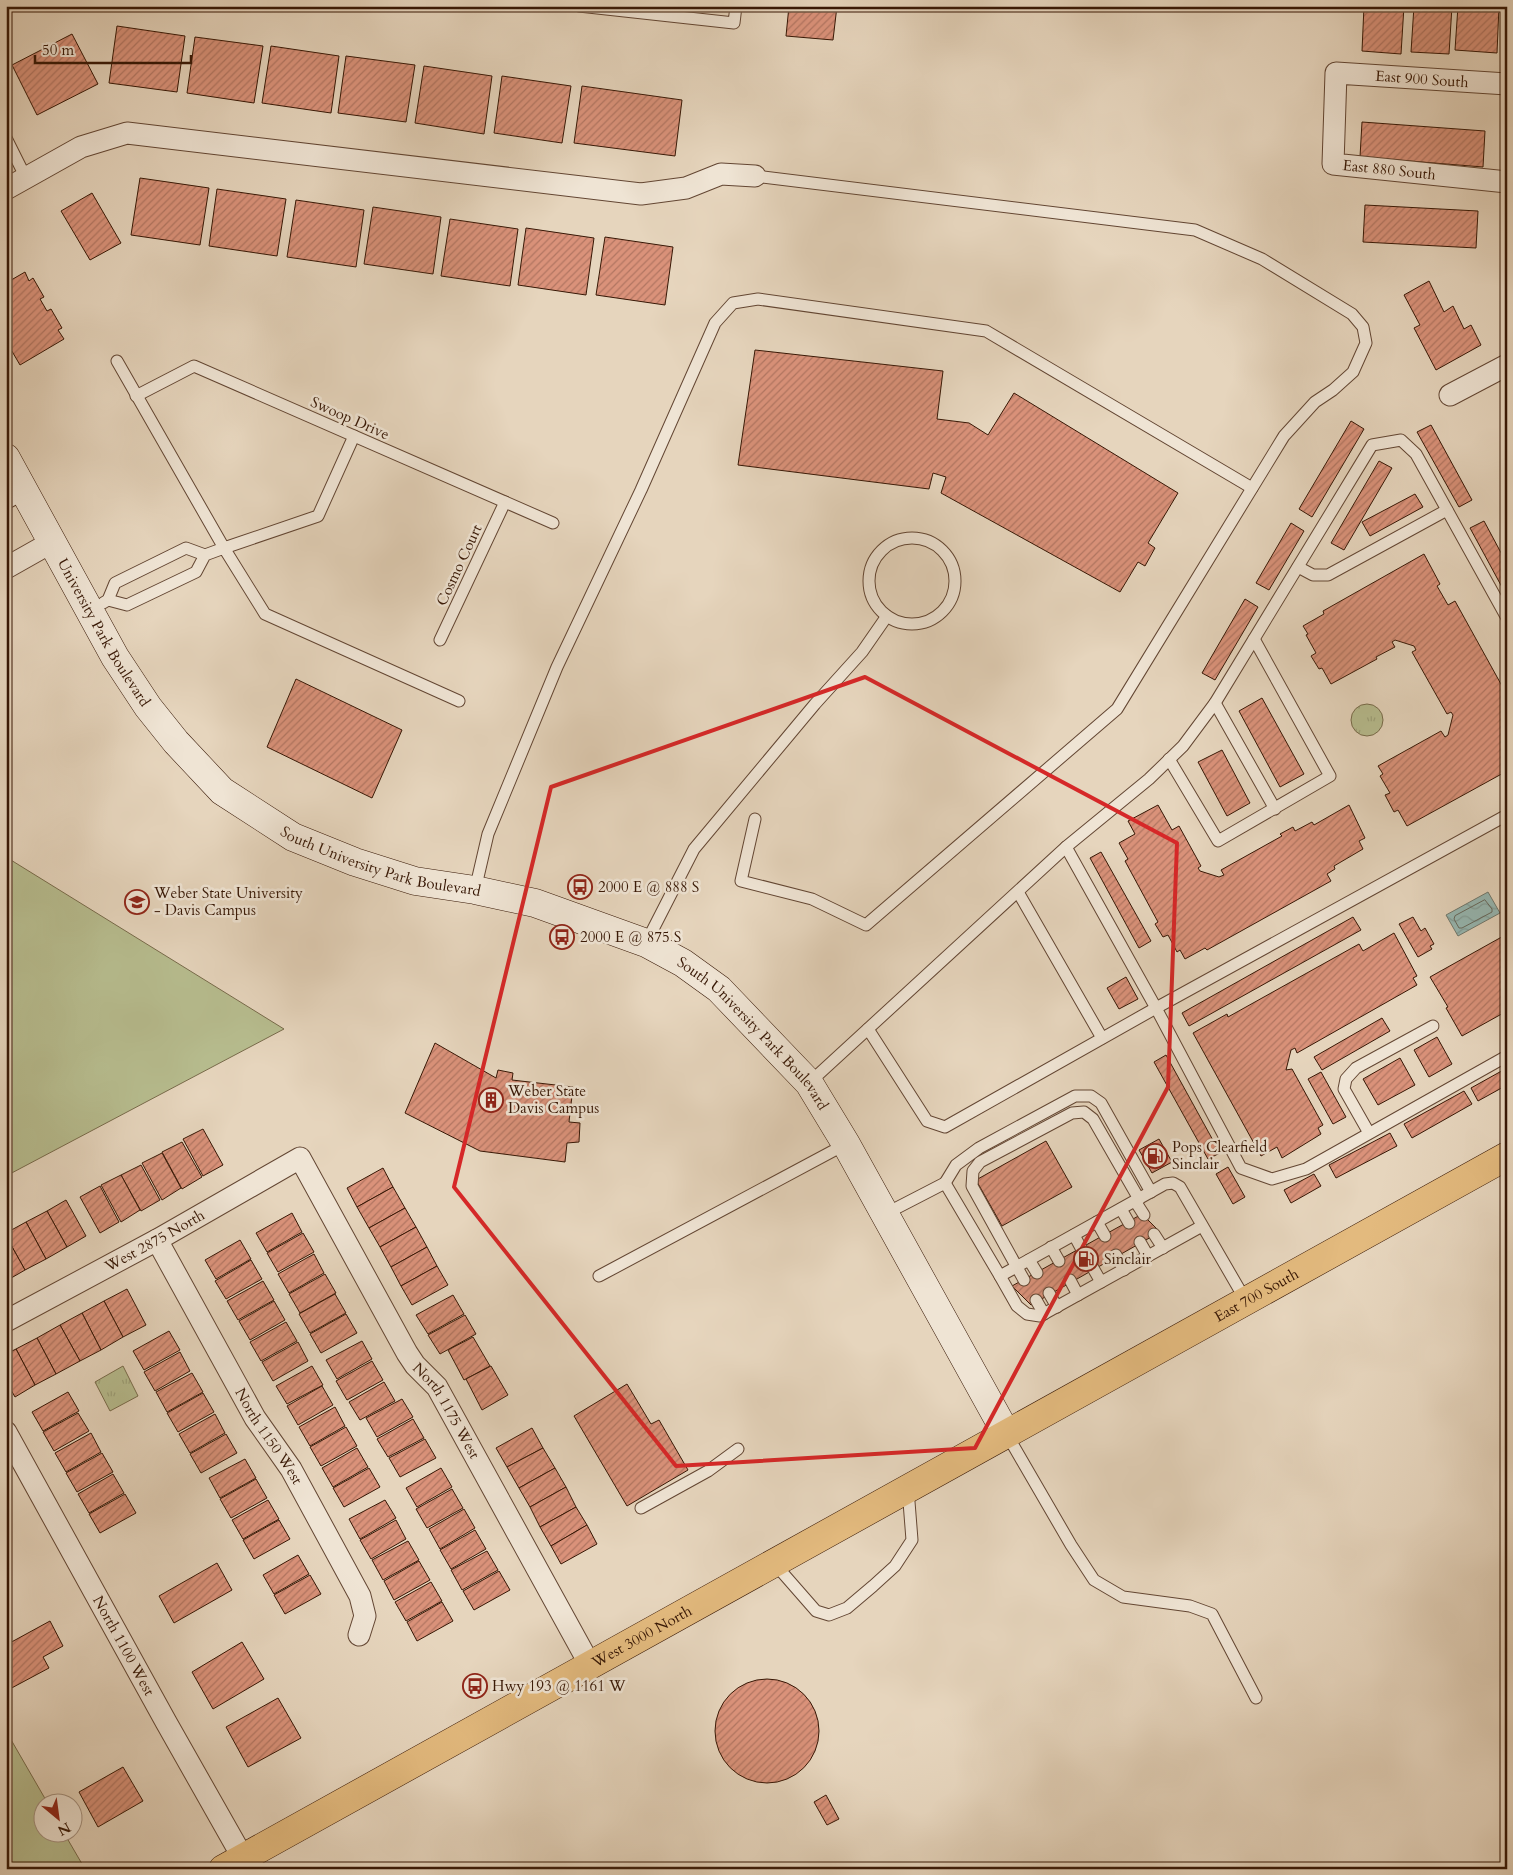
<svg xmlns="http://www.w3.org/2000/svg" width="1513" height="1875" font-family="Cardo,serif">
  <defs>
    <pattern id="park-tufts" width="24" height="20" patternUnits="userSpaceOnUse" patternTransform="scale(1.25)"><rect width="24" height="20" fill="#b7bd8f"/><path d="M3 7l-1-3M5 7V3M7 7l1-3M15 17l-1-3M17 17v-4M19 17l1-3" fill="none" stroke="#9ea27a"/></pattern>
    <pattern id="water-waves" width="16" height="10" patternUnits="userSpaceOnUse" patternTransform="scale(1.25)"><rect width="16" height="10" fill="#96b8b3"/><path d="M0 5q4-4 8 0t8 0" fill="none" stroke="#829d98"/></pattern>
    <pattern id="building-hatch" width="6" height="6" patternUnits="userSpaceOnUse" patternTransform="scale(1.25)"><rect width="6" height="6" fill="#da927a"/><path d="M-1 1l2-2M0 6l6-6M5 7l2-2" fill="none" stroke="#b27662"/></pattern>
  </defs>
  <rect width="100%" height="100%" fill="#e6d5bd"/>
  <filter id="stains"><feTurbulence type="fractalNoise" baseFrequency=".004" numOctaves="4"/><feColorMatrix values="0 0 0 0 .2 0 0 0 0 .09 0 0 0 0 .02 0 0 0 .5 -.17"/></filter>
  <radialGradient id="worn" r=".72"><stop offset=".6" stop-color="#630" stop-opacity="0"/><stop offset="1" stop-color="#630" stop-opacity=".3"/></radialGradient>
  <!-- green -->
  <g fill="#b7bd8f" stroke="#776a4a">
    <path d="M6,857l278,172 -278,147z"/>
    <path d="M6,1731l41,71h-5v30l22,1 21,36h-79z"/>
  </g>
  <!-- park -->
  <g fill="url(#park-tufts)" stroke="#776a4a">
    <circle cx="1367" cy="720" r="16"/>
    <path d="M123,1366l15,30 -28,15 -15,-29z"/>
  </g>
  <!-- water -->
  <path fill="url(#water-waves)" stroke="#70786d" d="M1488,892l12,21 -42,23 -12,-21z"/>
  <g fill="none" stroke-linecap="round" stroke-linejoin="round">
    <!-- shore -->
    <path stroke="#66685c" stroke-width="1" d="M1485,900l7,9v3l-30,16h-3l-5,-9 1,-3z"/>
  </g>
  <!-- building -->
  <g fill="url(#building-hatch)" stroke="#371705">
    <path d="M789,6h48l-4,34 -47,-4z"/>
    <path d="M1364,6h40l-3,48 -39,-3z"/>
    <path d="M1414,6h38l-3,48 -38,-2z"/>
    <path d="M1458,6h41l-2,47 -42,-3z"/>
    <path d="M117,26l68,10 -8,56 -68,-9z"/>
    <path d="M72,34l26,50 -61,31 -25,-50z"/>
    <path d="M195,37l68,9 -9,57 -67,-10z"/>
    <path d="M271,46l68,10 -8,57 -69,-10z"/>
    <path d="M346,56l69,9 -9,57 -68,-9z"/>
    <path d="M424,66l68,10 -8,58 -69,-11z"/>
    <path d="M502,76l69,10 -9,57 -68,-10z"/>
    <path d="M582,86l100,14 -7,56 -101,-13z"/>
    <path d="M1362,122l123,9 -2,36 -123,-10z"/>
    <path d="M140,178l69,10 -9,57 -69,-10z"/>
    <path d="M217,189l69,10 -9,57 -68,-10z"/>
    <path d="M92,193l29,50 -31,17 -29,-49z"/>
    <path d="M296,200l68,10 -8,57 -69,-10z"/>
    <path d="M1365,205l113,6 -2,37 -113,-6z"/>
    <path d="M373,207l68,10 -8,57 -69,-10z"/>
    <path d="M450,219l68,10 -8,57 -69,-10z"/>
    <path d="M526,228l68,10 -8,57 -68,-10z"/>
    <path d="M605,237l68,10 -8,58 -69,-10z"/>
    <path d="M25,272l4,9 4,-3 11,19 -4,2 7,12 4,-2 11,19 -4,2 6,9 -44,26 -14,-24v-58z"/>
    <path d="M1429,281l15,31 9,-6 11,23 7,-4 10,20 -45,25 -22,-42 6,-3 -16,-30z"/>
    <path d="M755,350l188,21 -6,48 32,4 19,12 26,-42 164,100 -30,50 7,5 -10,18 -7,-4 -18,30 -179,-99 5,-16 -13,-4 -4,16 -191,-24z"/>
    <path d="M1351,421l13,8 -52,88 -13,-8z"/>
    <path d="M1431,425l41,75 -13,7 -42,-75z"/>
    <path d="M1379,461l13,7 -48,82 -13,-7z"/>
    <path d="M1415,494l8,13 -53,29 -8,-14z"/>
    <path d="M1484,521l23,43v24l-4,1 -33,-61z"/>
    <path d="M1291,523l13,8 -35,59 -13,-7z"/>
    <path d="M1424,554l16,30 -3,2 11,19 7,-4 52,94v76l-100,55 -9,-16 -4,2 -9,-17 5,-2 -10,-17 3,-2 -5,-8 63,-35 4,6 3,-2 5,-20 -2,-3 -4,2 -35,-62 4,-2 -2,-4 -19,-6 -3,2 3,5 -19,10 1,2 -46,25 -9,-16 -3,1 -8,-13 5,-3 -10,-18 2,-1 -5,-8 21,-12 -1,-3z"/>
    <path d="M1245,599l13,8 -43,73 -13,-7z"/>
    <path d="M296,679l106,51 -30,68 -105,-51z"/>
    <path d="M1262,698l42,76 -24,13 -41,-76z"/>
    <path d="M1222,750l28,53 -23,13 -29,-54z"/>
    <path d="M1158,805l14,25 7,-4 22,40 -3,2 2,3 19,6 5,-2 -3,-5 61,-34 -2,-2 13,-7 2,4 17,-9 2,3 35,-20 16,33 -6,3 4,8 -29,17 1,3 -8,5 4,7 -124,69 -2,-2 -20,11 -5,-9 -3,2 -9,-17 -5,2 -8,-13 3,-2 -33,-61 3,-2 -9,-16 16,-9 -7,-13z"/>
    <path d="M1101,852l50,89 -12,7 -49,-90z"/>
    <path d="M1353,917l8,13 -172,96 -7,-13z"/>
    <path d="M1413,917l8,14 4,-3 9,16 -4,2 2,3 -14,8 -19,-33z"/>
    <path d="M1394,933l23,43 -4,2 4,7 -120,68 -2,-5 -4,2 -5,20 6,-1 31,56 -5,3 3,6 -39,24 -5,-11 -16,9 -68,-123 34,-19 1,3 131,-73 4,7z"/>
    <path d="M1507,934v77l-45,25 -16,-28 2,-1 -18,-30z"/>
    <path d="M1126,977l12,22 -19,10 -12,-21z"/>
    <path d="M1382,1018l8,13 -68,39 -8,-13z"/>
    <path d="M1437,1037l15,27 -23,13 -15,-27z"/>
    <path d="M435,1043l61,35 2,-8 15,3 -1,7 61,7 -4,35 11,1 -1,19 -12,1 -2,19 -85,-11 -75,-38z"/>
    <path d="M1166,1055l54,98 -12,6 -54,-97z"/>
    <path d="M1400,1058l15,27 -37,20 -15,-26z"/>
    <path d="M1507,1068v17l-29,16 -7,-13z"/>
    <path d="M1321,1072l25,45 -13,7 -25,-45z"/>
    <path d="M1464,1091l8,13 -60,34 -8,-14z"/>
    <path d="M203,1129l20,36 -20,11 -20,-37z"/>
    <path d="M1390,1133l7,13 -61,32 -7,-13z"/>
    <path d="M1159,1139l13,23 -20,11 -13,-23z"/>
    <path d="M1046,1141l26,46 -70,39 -26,-46z"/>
    <path d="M182,1142l20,35 -20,12 -20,-37z"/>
    <path d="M162,1153l19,35 -19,12 -20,-37z"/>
    <path d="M141,1165l19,35 -19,11 -20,-36z"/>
    <path d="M1228,1167l17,30 -12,7 -17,-30z"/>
    <path d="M383,1168l10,19 -36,20 -10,-19z"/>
    <path d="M1314,1174l7,12 -30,17 -7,-13z"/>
    <path d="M121,1175l19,35 -19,12 -20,-37z"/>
    <path d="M100,1186l19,36 -19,11 -20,-36z"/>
    <path d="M393,1187l12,21 -36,20 -12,-21z"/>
    <path d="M66,1200l20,36 -19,11 -20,-36z"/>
    <path d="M405,1208l11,19 -36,20 -11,-19z"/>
    <path d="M47,1211l20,36 -21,12 -20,-37z"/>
    <path d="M292,1213l10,19 -35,20 -11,-19z"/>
    <path d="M1142,1214l18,18 -129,73 -19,-19z"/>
    <path d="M26,1222l20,37 -21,11 -19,-34v-3z"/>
    <path d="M416,1227l11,20 -36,20 -11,-20z"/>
    <path d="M303,1233l11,19 -36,20 -11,-19z"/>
    <path d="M6,1236l19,34 -19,11z"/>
    <path d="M240,1240l11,19 -35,20 -11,-19z"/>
    <path d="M427,1247l10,19 -36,20 -10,-19z"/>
    <path d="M314,1254l10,19 -35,20 -11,-19z"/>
    <path d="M251,1260l11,19 -36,20 -11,-18z"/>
    <path d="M437,1266l11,19 -36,20 -11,-19z"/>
    <path d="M325,1274l11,19 -36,20 -11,-19z"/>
    <path d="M263,1281l11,19 -36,20 -11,-19z"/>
    <path d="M127,1289l19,36 -23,12 -19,-36z"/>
    <path d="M335,1294l11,19 -36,20 -11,-19z"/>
    <path d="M453,1295l11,19 -36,20 -12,-19z"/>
    <path d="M104,1301l19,36 -22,13 -19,-37z"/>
    <path d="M274,1301l11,19 -35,20 -11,-19z"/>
    <path d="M82,1313l19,37 -21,11 -20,-36z"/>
    <path d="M346,1314l11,19 -36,20 -11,-19z"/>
    <path d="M465,1315l11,19 -36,20 -12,-19z"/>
    <path d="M286,1322l11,19 -36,20 -11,-19z"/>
    <path d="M60,1325l20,36 -24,13 -19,-36z"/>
    <path d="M169,1331l11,19 -36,20 -11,-19z"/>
    <path d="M473,1337l17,29 -26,14 -16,-30z"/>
    <path d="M37,1338l19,36 -21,11 -19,-36z"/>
    <path d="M362,1341l10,18 -35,20 -11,-19z"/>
    <path d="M298,1342l10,19 -35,20 -11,-19z"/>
    <path d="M16,1349l19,36 -20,12 -9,-16v-27z"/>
    <path d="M180,1352l10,19 -35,20 -11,-19z"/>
    <path d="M372,1361l11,19 -36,20 -11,-19z"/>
    <path d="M312,1366l11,19 -36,19 -11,-18z"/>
    <path d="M491,1366l17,29 -26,15 -16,-31z"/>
    <path d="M192,1373l11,19 -36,20 -11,-20z"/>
    <path d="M384,1382l11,19 -35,19 -11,-18z"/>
    <path d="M627,1384l24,40 8,-4 29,50 -61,36 -53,-90z"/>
    <path d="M322,1386l11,19 -35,20 -11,-19z"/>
    <path d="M68,1392l11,19 -36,20 -11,-19z"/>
    <path d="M203,1393l11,19 -36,20 -11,-19z"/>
    <path d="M402,1399l11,18 -36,20 -11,-19z"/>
    <path d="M335,1407l10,19 -35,20 -11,-19z"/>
    <path d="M78,1413l11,18 -35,20 -11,-19z"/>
    <path d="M215,1414l10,19 -35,20 -11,-19z"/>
    <path d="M413,1419l11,19 -36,19 -11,-18z"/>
    <path d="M346,1427l11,19 -36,20 -11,-19z"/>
    <path d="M532,1428l11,20 -36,19 -11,-19z"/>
    <path d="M91,1433l10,19 -35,20 -11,-19z"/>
    <path d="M226,1434l11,19 -36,20 -11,-19z"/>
    <path d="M425,1439l11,19 -36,19 -11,-19z"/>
    <path d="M357,1448l11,19 -35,20 -11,-19z"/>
    <path d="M543,1448l12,20 -36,20 -12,-21z"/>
    <path d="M102,1453l11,19 -36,20 -11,-19z"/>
    <path d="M245,1459l11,19 -36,20 -11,-20z"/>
    <path d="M369,1468l11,19 -36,20 -11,-19z"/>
    <path d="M441,1468l11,19 -35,20 -11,-19z"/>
    <path d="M555,1468l11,19 -36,20 -11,-19z"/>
    <path d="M113,1474l11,19 -35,20 -11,-19z"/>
    <path d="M256,1479l11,19 -36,20 -11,-19z"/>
    <path d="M566,1487l10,20 -36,20 -10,-20z"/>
    <path d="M452,1489l11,19 -36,20 -11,-19z"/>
    <path d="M125,1494l11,19 -36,20 -11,-19z"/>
    <path d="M268,1500l11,19 -36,20 -11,-19z"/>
    <path d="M385,1500l11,18 -36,21 -11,-20z"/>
    <path d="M576,1507l11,18 -36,21 -11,-19z"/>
    <path d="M464,1509l11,19 -35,21 -11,-20z"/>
    <path d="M279,1520l11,19 -36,20 -11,-19z"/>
    <path d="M396,1520l10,19 -35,20 -11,-19z"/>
    <path d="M587,1525l10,19 -36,20 -10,-18z"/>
    <path d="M475,1530l11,19 -35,20 -11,-19z"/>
    <path d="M408,1541l11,19 -36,20 -11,-20z"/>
    <path d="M487,1551l11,19 -36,20 -11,-20z"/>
    <path d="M298,1555l11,19 -35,20 -11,-19z"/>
    <path d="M419,1561l11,19 -36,20 -10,-19z"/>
    <path d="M217,1563l15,27 -58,33 -15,-27z"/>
    <path d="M499,1571l11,19 -36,20 -11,-19z"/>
    <path d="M310,1575l11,19 -36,20 -11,-19z"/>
    <path d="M431,1582l11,19 -36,20 -11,-19z"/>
    <path d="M442,1602l11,19 -36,20 -10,-19z"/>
    <path d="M50,1621l13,25 -20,11 6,11 -43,23v-46z"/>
    <path d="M242,1642l22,37 -51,30 -21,-37z"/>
    <circle cx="767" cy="1731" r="52"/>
    <path d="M278,1698l23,40 -53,29 -22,-40z"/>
    <path d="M123,1767l20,34 -45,26 -19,-35z"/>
    <path d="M826,1795l13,24 -12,6 -13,-23z"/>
  </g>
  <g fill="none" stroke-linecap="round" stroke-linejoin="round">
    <defs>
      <g id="lane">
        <path d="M579,6l155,17 2,-17"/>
        <path d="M6,138l20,40"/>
        <path d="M755,176l440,54 67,29 90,55 11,13 3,16 -13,29 -20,18 -18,12 -31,34 -167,273 -251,216 -54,-26 -71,-18 14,-62"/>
        <path d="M117,361l107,187 94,-32 36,-80"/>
        <path d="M136,396l58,-30 359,157"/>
        <circle cx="912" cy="581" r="43"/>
        <path d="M1298,567l15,8h15l119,-65"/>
        <path d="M108,600l19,5 69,-33 9,-17 19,-7 41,66 194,87"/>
        <path d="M103,603l5,-3 7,-17 71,-35 19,7"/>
        <path d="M440,640l65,-138"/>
        <path d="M1215,703l60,106"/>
        <path d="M1169,759l49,82 112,-65 -76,-137"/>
        <path d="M1507,815l-351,193 85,160 31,11 34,-10 201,-113"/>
        <path d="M475,890l13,-56 69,-167 84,-177 74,-167 18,-20 25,-4 228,32 266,157"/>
        <path d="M1018,892l84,146"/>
        <path d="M646,943l48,-94 121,-145 47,-52 25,-36"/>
        <path d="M868,1029l59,92 18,6 211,-119 -90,-161"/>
        <path d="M809,1083l257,-236 83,-68 34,-33 32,-43 157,-258 29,-5 15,14 91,164"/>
        <path d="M1369,1133l-25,-44 2,-10 10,-11 77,-42"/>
        <path d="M945,1183l11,-18 23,-17 96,-52h16l10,7 50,89"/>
        <path d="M1135,1201l9,14"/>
        <path d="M1121,1209l8,14"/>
        <path d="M885,1214l60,-31 55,93 165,-92 8,-1 7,4 66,114"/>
        <path d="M1097,1222l8,14"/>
        <path d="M1154,1234l9,14"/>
        <path d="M1074,1235l7,13"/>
        <path d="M1140,1242l8,14"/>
        <path d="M1051,1247l8,14"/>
        <path d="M1116,1255l8,15"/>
        <path d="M1029,1260l8,13"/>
        <path d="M1093,1268l8,14"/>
        <path d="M599,1276l247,-132"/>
        <path d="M1000,1276l17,30 10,8 13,2 162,-90"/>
        <path d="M1024,1280l-52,-94 1,-15 7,-9 92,-49 12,-1 9,7 46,80"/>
        <path d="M1070,1280l8,15"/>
        <path d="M1049,1293l8,14"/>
        <path d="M1036,1300l8,14"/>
        <path d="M1006,1433l65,112 23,35 29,17 67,9 22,8 44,84"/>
        <path d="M641,1508l67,-37 30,-22"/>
        <path d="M774,1563l42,48 13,4 18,-7 26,-22 22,-20 17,-26 -4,-51"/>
      </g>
      <g id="street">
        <path id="s1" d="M1507,84l-171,-11 -3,91 174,18"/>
        <path d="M6,189l75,-42 46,-14 514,61 45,-6 35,-14 34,2"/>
        <path d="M1450,395l57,-30"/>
        <path d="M6,498l17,-9"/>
        <path d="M6,568l46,-26"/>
        <path id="s2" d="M157,1240l98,178 36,51 69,127 5,20 -6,19"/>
        <path id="s3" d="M6,1321l151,-81 143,-82 107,195 8,12 22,22 153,278"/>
        <path id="s4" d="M6,1432l160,290 77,136"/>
      </g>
      <g id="secondary">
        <path id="s5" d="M6,458l109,199 33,50 28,35 46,49 71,46 62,25 60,19 60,9 60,13 111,40 37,20 36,26 90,94 37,61 160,289"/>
      </g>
      <g id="primary">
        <path id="s6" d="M223,1869l1284,-713"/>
      </g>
    </defs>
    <!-- lane casing -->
    <use href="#lane" stroke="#634633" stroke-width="13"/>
    <!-- street casing -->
    <use href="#street" stroke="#634633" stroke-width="23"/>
    <!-- secondary casing -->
    <use href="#secondary" stroke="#371705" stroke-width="29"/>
    <!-- primary casing -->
    <use href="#primary" stroke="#371705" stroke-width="29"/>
    <!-- lane -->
    <use href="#lane" stroke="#efe4d4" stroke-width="11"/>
    <!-- street -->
    <use href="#street" stroke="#efe4d4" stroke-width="21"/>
    <!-- secondary -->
    <use href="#secondary" stroke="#efe4d4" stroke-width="28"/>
    <!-- primary -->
    <use href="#primary" stroke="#e3ba7e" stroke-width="28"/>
  </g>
  <!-- marked area -->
  <path fill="none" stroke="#d62828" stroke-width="4" stroke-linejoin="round" d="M865,677l312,166 -9,244 -193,361 -299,18 -222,-279 97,-400z"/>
  <!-- icons -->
  <defs>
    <symbol id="bus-ring" viewBox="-11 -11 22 22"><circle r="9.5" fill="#efe4d4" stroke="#8f2418" stroke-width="1.5"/><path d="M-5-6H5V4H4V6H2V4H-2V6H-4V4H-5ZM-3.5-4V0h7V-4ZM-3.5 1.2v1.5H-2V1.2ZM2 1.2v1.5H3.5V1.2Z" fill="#8f2418"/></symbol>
    <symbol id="university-ring" viewBox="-11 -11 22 22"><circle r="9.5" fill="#efe4d4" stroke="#8f2418" stroke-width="1.5"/><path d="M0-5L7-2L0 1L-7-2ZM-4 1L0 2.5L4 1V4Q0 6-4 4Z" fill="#8f2418"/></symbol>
    <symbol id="building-ring" viewBox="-11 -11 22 22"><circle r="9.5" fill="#efe4d4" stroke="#8f2418" stroke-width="1.5"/><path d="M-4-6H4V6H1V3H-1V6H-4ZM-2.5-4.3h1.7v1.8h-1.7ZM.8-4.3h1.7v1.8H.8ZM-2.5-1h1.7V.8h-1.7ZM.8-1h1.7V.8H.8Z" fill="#8f2418"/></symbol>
    <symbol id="fuel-ring" viewBox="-11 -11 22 22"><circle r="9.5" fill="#efe4d4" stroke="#8f2418" stroke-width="1.5"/><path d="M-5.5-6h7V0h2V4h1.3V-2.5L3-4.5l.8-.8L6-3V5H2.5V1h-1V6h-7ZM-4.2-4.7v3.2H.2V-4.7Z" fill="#8f2418"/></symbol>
  </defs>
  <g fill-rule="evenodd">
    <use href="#bus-ring" x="566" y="873" width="28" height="28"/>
    <use href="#university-ring" x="123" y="888" width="28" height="28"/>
    <use href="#bus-ring" x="548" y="923" width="28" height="28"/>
    <use href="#building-ring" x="477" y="1086" width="28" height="28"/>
    <use href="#fuel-ring" x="1141" y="1142" width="28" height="28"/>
    <use href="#fuel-ring" x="1072" y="1245" width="28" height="28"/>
    <use href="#bus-ring" x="461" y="1672" width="28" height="28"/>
  </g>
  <g text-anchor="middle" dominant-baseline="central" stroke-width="5" stroke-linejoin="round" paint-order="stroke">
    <!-- street labels -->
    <g font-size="15" fill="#371705" stroke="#efe4d4">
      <text transform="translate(1422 79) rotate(4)">East 900 South</text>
      <text stroke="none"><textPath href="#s1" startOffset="319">East 880 South</textPath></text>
      <text transform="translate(350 418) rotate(24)">Swoop Drive</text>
      <text transform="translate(459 565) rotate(-65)">Cosmo Court</text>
      <text stroke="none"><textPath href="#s5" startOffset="200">University Park Boulevard</textPath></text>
      <text stroke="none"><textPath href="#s5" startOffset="575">South University Park Boulevard</textPath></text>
      <text stroke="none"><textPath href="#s5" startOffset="995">South University Park Boulevard</textPath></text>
      <text stroke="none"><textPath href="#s3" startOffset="169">West 2875 North</textPath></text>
      <text stroke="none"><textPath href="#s6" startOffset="1182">East 700 South</textPath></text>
      <text stroke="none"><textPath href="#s3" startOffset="629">North 1175 West</textPath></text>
      <text stroke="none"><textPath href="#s2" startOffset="226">North 1150 West</textPath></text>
      <text stroke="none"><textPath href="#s6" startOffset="479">West 3000 North</textPath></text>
      <text stroke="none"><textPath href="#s4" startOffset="244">North 1100 West</textPath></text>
    </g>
    <!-- poi labels -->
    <g font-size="15" fill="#371705" stroke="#efe4d4" text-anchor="start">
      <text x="598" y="887">2000 E @ 888 S</text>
      <text x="154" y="893">Weber State University<tspan x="154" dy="17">- Davis Campus</tspan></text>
      <text x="580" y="937">2000 E @ 875 S</text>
      <text x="508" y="1091">Weber State<tspan x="508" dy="17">Davis Campus</tspan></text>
      <text x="1172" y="1147">Pops Clearfield<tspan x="1172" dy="17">Sinclair</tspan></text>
      <text x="1104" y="1259">Sinclair</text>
      <text x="492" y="1686">Hwy 193 @ 1161 W</text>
    </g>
  </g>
  <!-- margin -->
  <rect width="1513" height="1875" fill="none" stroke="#e6d5bd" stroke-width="25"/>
  <rect x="8" y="8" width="1498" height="1860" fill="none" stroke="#371705" stroke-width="2.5"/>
  <rect x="12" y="12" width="1488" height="1850" fill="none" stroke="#371705"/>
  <!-- north arrow -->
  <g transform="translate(58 1818) rotate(151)"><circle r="24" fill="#efe4d4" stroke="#a59281"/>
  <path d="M0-4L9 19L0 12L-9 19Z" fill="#8f2418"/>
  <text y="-8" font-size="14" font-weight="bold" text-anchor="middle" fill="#371705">N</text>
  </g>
  <!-- scale -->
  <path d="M35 55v8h156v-8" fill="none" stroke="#371705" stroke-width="2.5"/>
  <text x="42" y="55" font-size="15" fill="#371705" stroke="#efe4d4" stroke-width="4" paint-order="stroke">50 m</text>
  <rect width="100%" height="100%" filter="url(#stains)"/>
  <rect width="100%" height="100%" fill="url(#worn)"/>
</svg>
